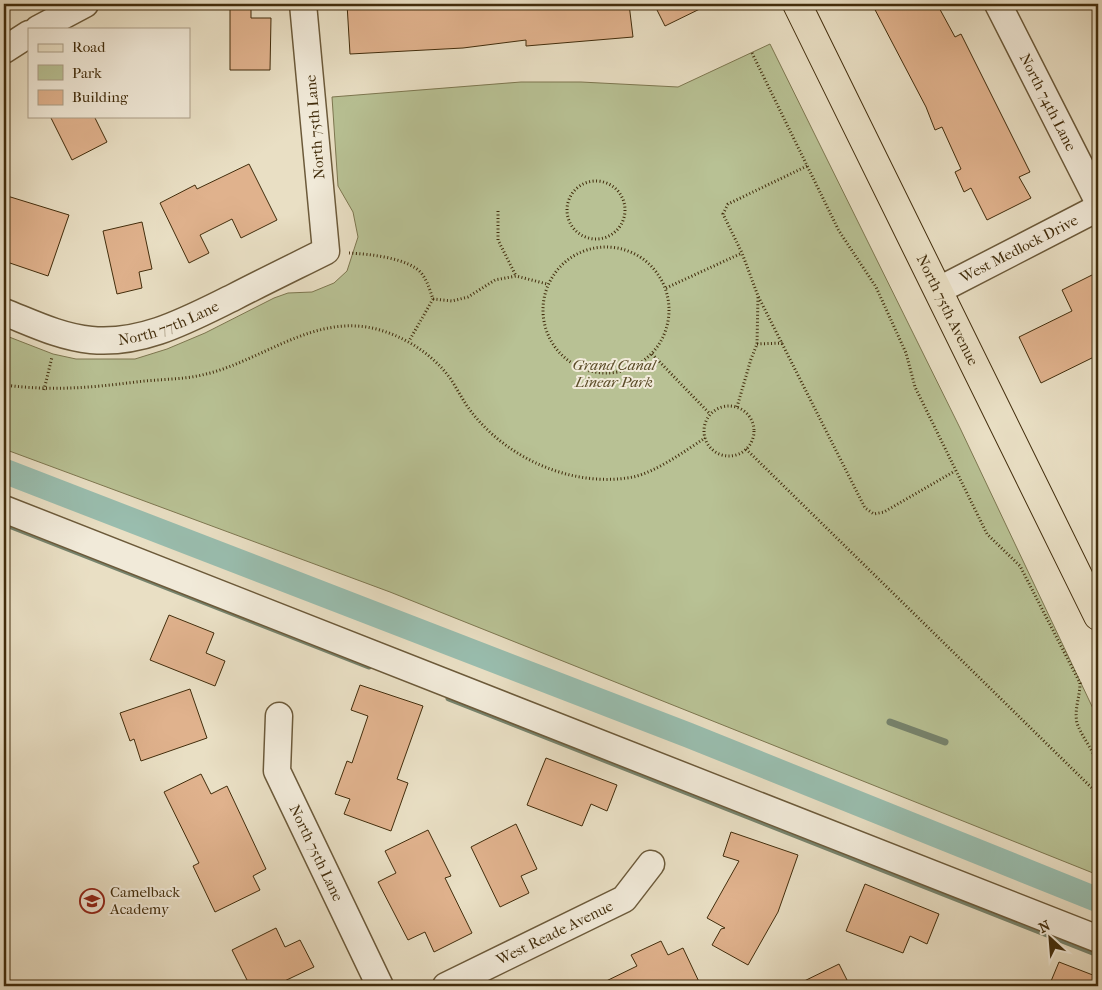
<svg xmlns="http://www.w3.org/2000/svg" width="1102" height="990" font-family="'IM FELL French Canon',serif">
  <rect width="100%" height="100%" fill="#e9dfc4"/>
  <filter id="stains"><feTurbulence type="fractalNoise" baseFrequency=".004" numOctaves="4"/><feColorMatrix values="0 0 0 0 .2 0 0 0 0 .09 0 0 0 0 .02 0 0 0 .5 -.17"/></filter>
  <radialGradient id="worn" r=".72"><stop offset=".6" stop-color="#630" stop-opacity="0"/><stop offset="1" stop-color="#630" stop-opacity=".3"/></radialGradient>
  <!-- green -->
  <path fill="#b8c194" stroke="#7d7750" d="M770,44l190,384 138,291v156l-708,-283 -386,-143v-114l49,19 23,5h59l32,-10 38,-16 69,-35 14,-5 24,-1 22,-9 13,-12 11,-34 -5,-25 -15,-26 -6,-89 189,-15h60l97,5z"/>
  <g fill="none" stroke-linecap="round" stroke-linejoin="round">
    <!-- stream -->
    <g stroke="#76836d" stroke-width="7">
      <path d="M4,523l365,143"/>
      <path d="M449,698l649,256"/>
      <path d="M890,722l55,20"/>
    </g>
    <!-- canal -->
    <path stroke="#99bdae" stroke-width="25" d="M4,471l684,264 410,165"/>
  </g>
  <!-- building -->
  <g fill="#e0b28d" stroke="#422d0c">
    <path d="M230,4h21v14h20l-1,52h-40z"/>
    <path d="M347,4h282l4,33 -107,9v-6l-63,8 -113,6z"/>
    <path d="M654,4h56l-45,22z"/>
    <path d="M872,4h65l18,33 6,-3 69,138 -11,5 12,21 -44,22 -16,-32 -7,4 -9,-20 6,-3 -19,-42 -7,3 -9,-23z"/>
    <path d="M50,116h44l13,26 -35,18z"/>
    <path d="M249,164l28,56 -36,18 -9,-19 -32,16 9,18 -20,10 -29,-60 35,-18 2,4z"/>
    <path d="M4,195l65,20 -21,61 -44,-15z"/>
    <path d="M142,222l10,47 -13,3 3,16 -25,6 -14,-63z"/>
    <path d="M1098,272v83l-57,28 -22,-46 53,-26 -10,-21z"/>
    <path d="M169,615l45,18 -8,20 19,8 -10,25 -65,-26z"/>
    <path d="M360,685l63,21 -26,73 11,4 -17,48 -47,-17 6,-15 -15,-5 12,-33 5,2 16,-47 -17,-6z"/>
    <path d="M190,689l17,49 -66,23 -7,-22 -4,2 -10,-28z"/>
    <path d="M546,758l71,27 -10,26 -16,-7 -9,22 -55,-21z"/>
    <path d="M201,774l10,20 16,-8 39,83 -13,7 7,14 -45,22 -22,-46 6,-3 -35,-71z"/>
    <path d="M516,824l21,45 -16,7 8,17 -29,14 -29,-60z"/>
    <path d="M428,830l23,46 -6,2 27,55 -38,19 -9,-20 -17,8 -30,-58 18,-9 -11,-22z"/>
    <path d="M731,832l67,23 -20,57 -30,53 -36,-20 9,-16 4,-1 -18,-10 32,-57 -16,-5z"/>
    <path d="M865,884l74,30 -12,30 -17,-8 -7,17 -57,-22z"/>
    <path d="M276,928l9,19 15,-7 14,27 -40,19h-24l-18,-36z"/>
    <path d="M661,941l7,14 15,-7 18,38h-105l41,-20 -6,-11z"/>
    <path d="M1059,962l39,15v9h-49z"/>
    <path d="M839,964l11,22h-56z"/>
  </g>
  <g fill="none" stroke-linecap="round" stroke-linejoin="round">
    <defs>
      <g id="minor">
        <path id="s1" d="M998,4l100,197"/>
        <path d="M38,29l47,-25"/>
        <path d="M4,50l25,-16"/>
        <path id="s2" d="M939,290l159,-82"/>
        <path id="s3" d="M4,312c28,11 56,25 87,28 52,5 98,-21 143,-43 31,-16 62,-31 92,-46l-23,-247"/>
        <path d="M4,509l1094,430"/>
        <path id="s4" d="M279,716l-2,55 103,215"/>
        <path id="s5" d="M446,986l178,-87 27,-35"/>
      </g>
      <g id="major">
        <path id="s6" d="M797,4l301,612"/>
      </g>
    </defs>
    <!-- minor casing -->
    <use href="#minor" stroke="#6c5a3a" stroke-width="29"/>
    <!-- major casing -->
    <use href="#major" stroke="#422d0c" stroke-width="30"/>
    <!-- path -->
    <g stroke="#422d0c" stroke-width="3" stroke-dasharray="1 2.5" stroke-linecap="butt">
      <path d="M752,53l87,178 37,56 30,66 9,34 72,147 33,32 60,117c0,14 -6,26 -3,40 5,15 17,27 21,43"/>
      <path d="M807,166l-79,38 -5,10 19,39 16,43 107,212 9,6 10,-2 71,-41"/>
      <circle cx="596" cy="210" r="29"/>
      <path d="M498,211v29l18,36"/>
      <circle cx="606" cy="310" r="63"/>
      <path d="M349,253c20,1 61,5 73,21 6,8 8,17 11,25l-24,42"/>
      <path d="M666,288l76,-35"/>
      <path d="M433,299l19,2 16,-4 27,-17 21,-4 31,8"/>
      <path d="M757,344l27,-1"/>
      <path d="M652,354l58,60"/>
      <path d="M4,385c48,6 84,3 132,-3 22,-3 45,-2 66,-7 60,-13 113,-64 178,-45 27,8 53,25 70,48 8,12 14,25 23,36 37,46 101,74 160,63 23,-5 52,-26 72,-39"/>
      <path d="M44,390l8,-33"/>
      <circle cx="729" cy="431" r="25"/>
      <path d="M737,407l14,-48 6,-15 1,-48"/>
      <path d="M746,449l352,345"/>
    </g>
    <!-- minor -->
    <use href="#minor" stroke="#f1ead9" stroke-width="26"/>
    <!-- major -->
    <use href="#major" stroke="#e9dfc4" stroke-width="28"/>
  </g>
  <!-- icons -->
  <defs>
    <symbol id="school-ring" viewBox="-11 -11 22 22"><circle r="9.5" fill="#f1ead9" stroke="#8f2418" stroke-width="1.5"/><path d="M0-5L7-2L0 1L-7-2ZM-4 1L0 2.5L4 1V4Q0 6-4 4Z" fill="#8f2418"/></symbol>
  </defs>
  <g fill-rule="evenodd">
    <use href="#school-ring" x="78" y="887" width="28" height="28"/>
  </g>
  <g text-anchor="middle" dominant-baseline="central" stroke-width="4" stroke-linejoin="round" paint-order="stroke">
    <!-- street labels -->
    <g font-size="15" fill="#422d0c" stroke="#f1ead9">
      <text stroke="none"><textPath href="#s1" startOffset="110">North 74th Lane</textPath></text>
      <text transform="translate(315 127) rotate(-95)">North 75th Lane</text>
      <text stroke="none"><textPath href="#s2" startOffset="90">West Medlock Drive</textPath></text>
      <text stroke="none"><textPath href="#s6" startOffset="341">North 75th Avenue</textPath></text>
      <text stroke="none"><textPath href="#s3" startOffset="172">North 77th Lane</textPath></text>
      <text stroke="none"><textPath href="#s4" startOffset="146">North 75th Lane</textPath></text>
      <text stroke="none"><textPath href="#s5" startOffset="121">West Reade Avenue</textPath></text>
    </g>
    <!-- park labels -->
    <g font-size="15" font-style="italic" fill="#5a4b27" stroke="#f1ead9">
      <text x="614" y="365">Grand Canal<tspan x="614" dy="17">Linear Park</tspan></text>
    </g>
    <!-- poi labels -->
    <g font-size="15" fill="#422d0c" stroke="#f1ead9" text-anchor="start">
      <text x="110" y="892">Camelback<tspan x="110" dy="17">Academy</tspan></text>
    </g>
  </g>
  <!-- margin -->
  <rect width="1102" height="990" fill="none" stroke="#e9dfc4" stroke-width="20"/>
  <rect x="5" y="5" width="1092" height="980" fill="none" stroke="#422d0c" stroke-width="2.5"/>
  <rect x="10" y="10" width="1082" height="970" fill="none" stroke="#422d0c"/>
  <!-- legend -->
  <rect x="28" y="28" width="162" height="90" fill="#f1ead9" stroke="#ab9e87"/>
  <rect x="38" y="44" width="25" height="8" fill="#e9dfc4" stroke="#ab9e87"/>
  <text x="72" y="52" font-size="15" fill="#422d0c">Road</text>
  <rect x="38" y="65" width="25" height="15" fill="#b8c194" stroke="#ab9e87"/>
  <text x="72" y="78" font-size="15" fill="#422d0c">Park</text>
  <rect x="38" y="90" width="25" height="15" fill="#e0b28d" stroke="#ab9e87"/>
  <text x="72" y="102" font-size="15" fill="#422d0c">Building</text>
  <!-- north arrow -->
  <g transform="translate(1050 938) rotate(334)" stroke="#f1ead9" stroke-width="4" paint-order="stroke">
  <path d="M0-4L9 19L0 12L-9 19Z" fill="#422d0c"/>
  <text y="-8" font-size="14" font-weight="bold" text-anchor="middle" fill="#422d0c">N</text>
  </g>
  <rect width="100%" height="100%" filter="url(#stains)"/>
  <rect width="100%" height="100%" fill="url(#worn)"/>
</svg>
